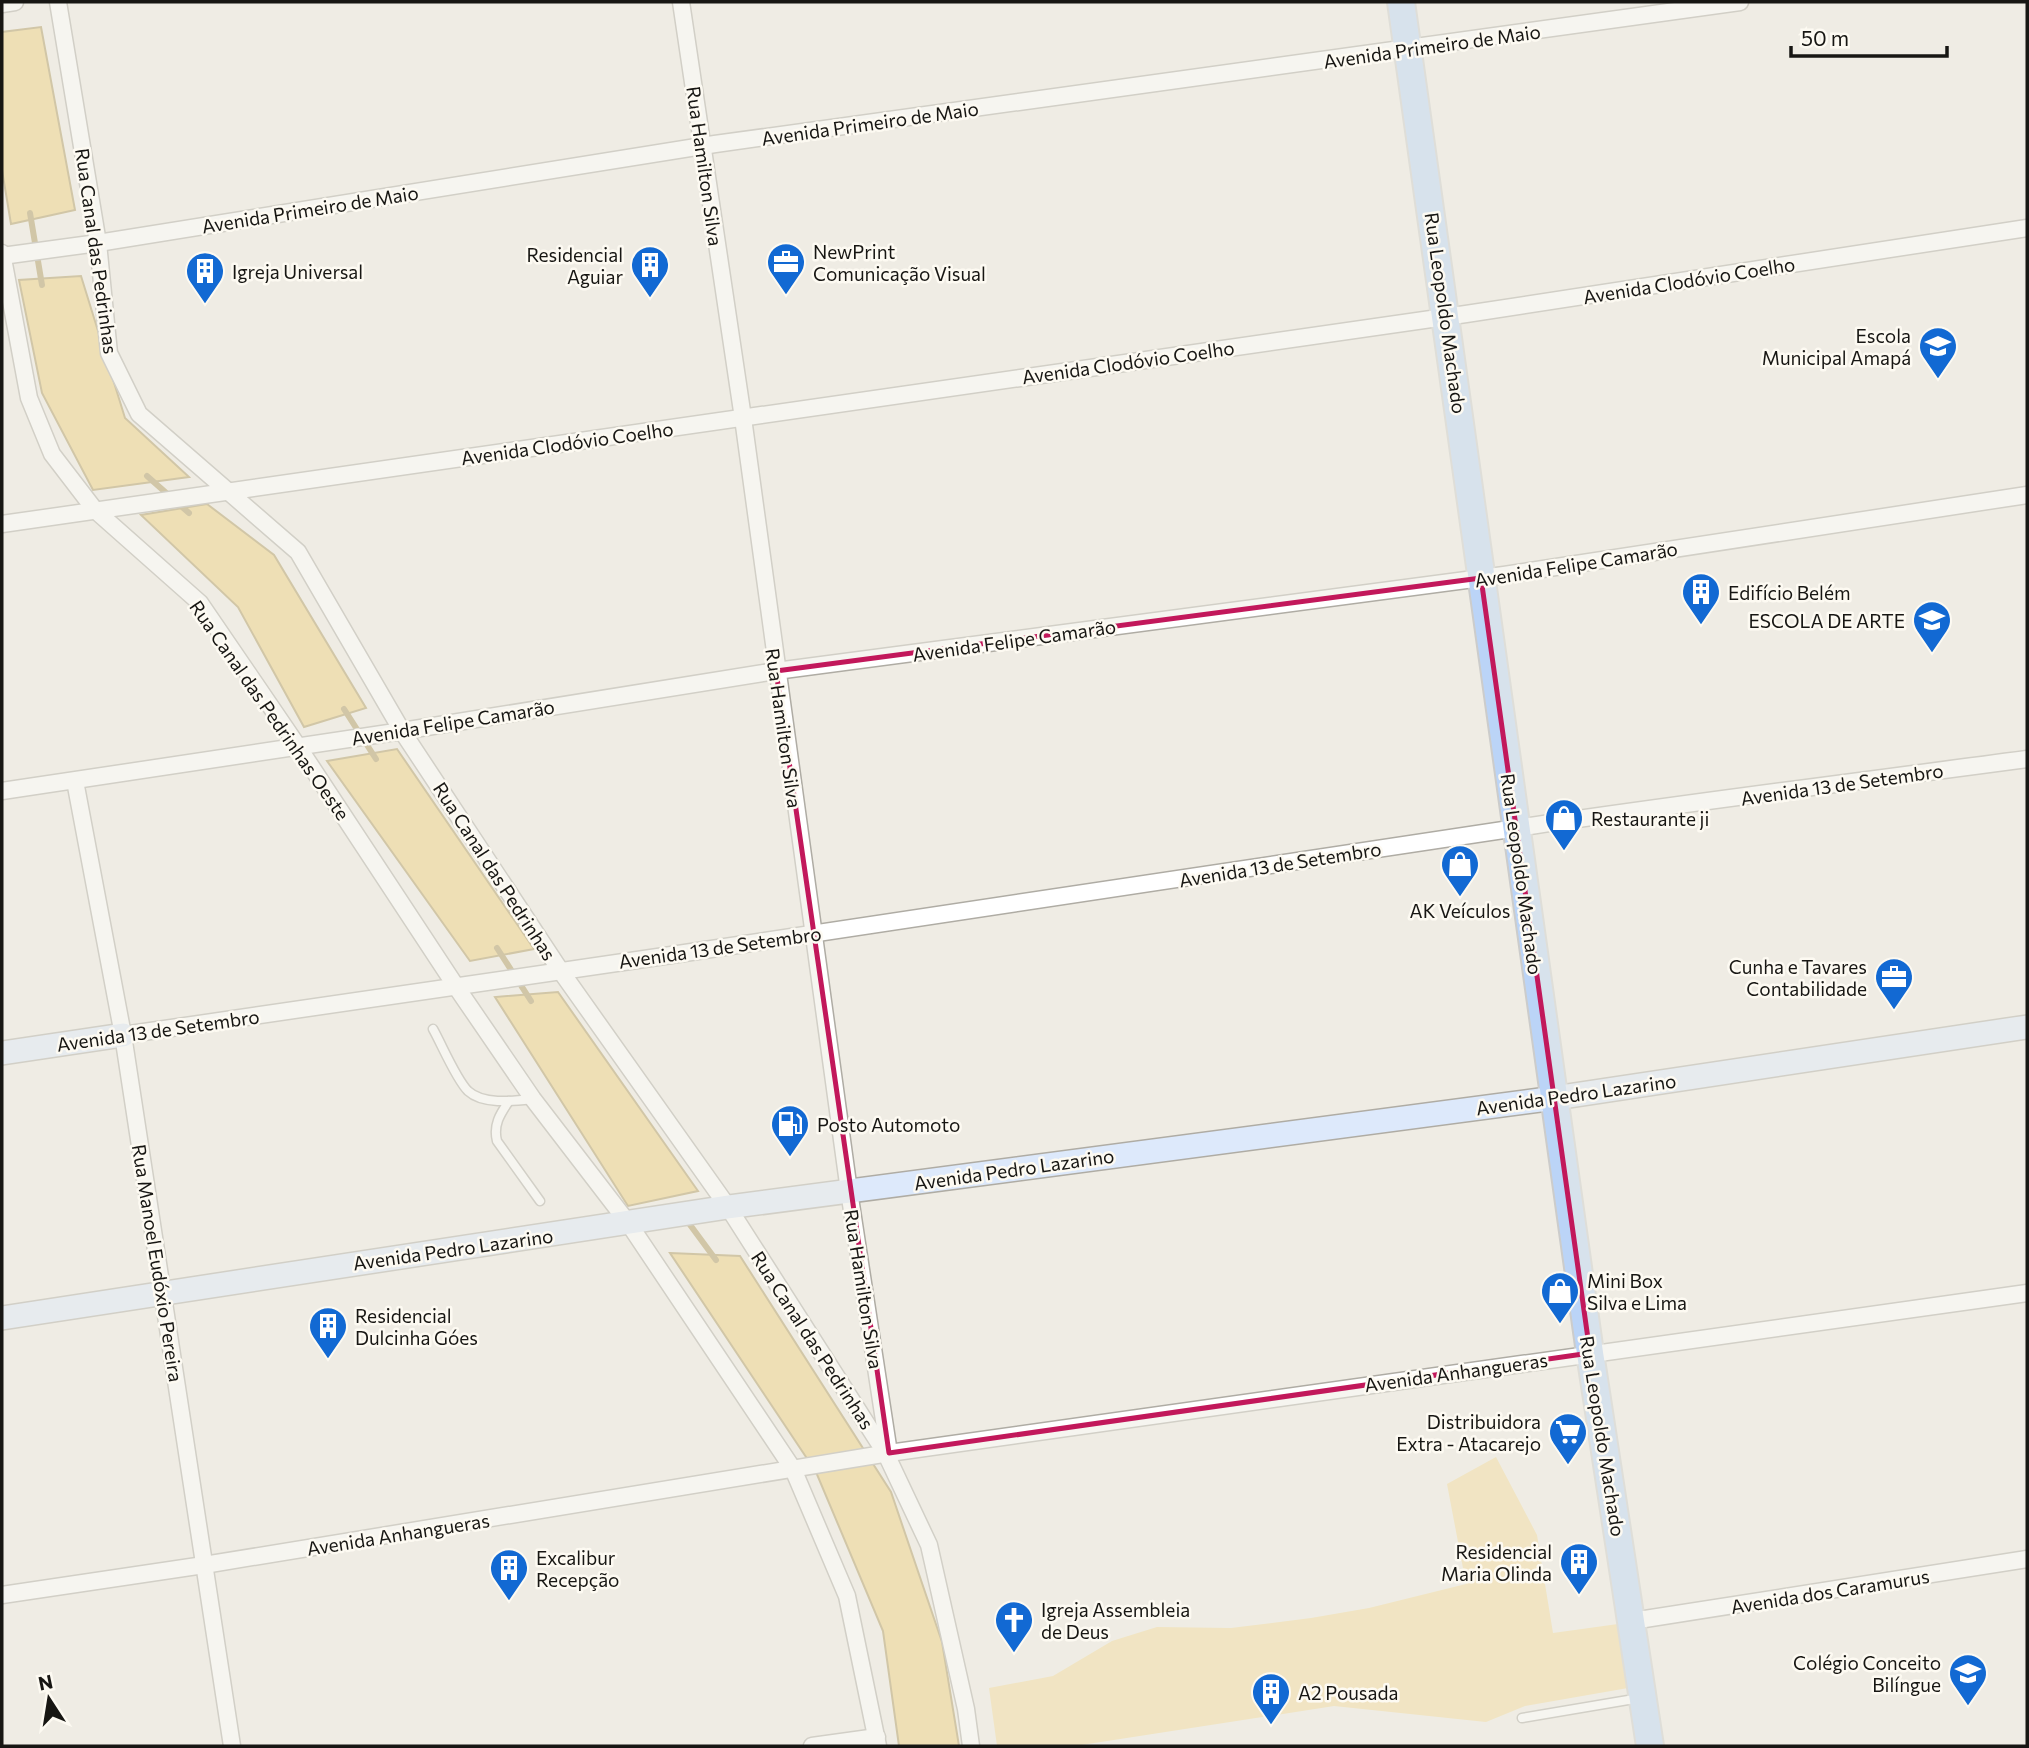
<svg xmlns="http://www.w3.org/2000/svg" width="2029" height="1748" font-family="Commissioner,sans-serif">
  <rect width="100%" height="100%" fill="#efece4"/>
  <!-- green -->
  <path fill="#f3da9b" d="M1496,1457l41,78 16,98 65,-9 10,64 -103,18 -39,16 -152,-16 -259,40h-78l-8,-58 64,-12 59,-35 45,-14 74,1 80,-10 58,-10 97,-24 -19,-100z"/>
  <!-- water -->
  <g fill="#eecf7d" stroke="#ae985d" stroke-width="2">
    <path d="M41,27l34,183 -64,14 -9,-54v-138z"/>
    <path d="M81,276l44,142 64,59 -96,13 -51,-97 -23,-113z"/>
    <path d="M207,504l67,51 92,153 -62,19 -66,-120 -97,-92z"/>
    <path d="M397,749l137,200 -64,12 -143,-200z"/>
    <path d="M558,992l140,199 -70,15 -133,-209z"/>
    <path d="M670,1253l70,3 151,236 51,150 17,104h-60l-16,-115 -67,-159z"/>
  </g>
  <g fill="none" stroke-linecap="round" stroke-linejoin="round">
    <!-- stream -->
    <g stroke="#ae985d" stroke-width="6">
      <path d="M30,213l12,72"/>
      <path d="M147,476l42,37"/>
      <path d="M344,709l32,50"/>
      <path d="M497,948l34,53"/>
      <path d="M685,1218l31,42"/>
    </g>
    <defs>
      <g id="lane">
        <path d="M433,1029c9,16 23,50 35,62 15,14 46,10 65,8"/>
        <path d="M509,1101c-9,13 -16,24 -12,40l43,60"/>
        <path d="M1522,1718l118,-20"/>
      </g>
      <g id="street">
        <path d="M58,2l40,241 11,110 30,61 159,138 104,179 158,239 168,237 158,247 43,91 37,164 5,37"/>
        <path d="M681,2l62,416 106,773 40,262"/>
        <path d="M2,4l13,-2"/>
        <path d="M2,253l27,145 23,56 43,56 105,93 97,142 160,243 76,111 96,125 164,245 54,127 31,150"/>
        <path d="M2,256l96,-13 617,-99 1025,-142"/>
        <path d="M2,524l1464,-210 561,-86"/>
        <path d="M75,781l48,254 109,711"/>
        <path d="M2,791l400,-60 374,-60 728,-96 523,-80"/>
        <path d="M123,1035c463,-65 924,-138 1387,-206 172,-26 345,-47 517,-70"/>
        <path d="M2,1595l202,-30 685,-112 1138,-160"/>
        <path d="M1632,1621l395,-62"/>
        <path d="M812,1746l65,-9"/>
      </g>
      <g id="secondary">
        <path d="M2,1053l121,-18"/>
        <path d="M2,1318l726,-111 827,-109 472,-71"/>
      </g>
      <path id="primary" d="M1401,2l189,1351 60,393"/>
    </defs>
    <!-- lane casing -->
    <use href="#lane" stroke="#afaca4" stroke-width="11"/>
    <!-- street casing -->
    <use href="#street" stroke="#afaca4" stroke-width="19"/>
    <!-- secondary casing -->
    <use href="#secondary" stroke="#afaca4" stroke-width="26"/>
    <!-- primary casing -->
    <use href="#primary" stroke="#cccccb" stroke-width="30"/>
    <!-- lane -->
    <use href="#lane" stroke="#fff" stroke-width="8"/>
    <!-- street -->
    <use href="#street" stroke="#fff" stroke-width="16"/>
    <!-- secondary -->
    <use href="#secondary" stroke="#dde9fb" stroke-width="23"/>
    <!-- primary -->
    <use href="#primary" stroke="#bbd4f7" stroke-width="26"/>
  </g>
  <!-- marked area -->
  <path d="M0 0H2029V1748H0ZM1481,578l109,775 -701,100 -113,-782z" fill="#efece4" fill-opacity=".55" fill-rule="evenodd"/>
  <path fill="none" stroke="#c2185b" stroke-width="5" stroke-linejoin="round" d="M1481,578l109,775 -701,100 -113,-782z"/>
  <!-- icons -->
  <defs>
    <symbol id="office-pin" viewBox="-11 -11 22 30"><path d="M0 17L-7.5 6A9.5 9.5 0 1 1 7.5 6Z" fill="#1269d3" stroke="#fdfaf2"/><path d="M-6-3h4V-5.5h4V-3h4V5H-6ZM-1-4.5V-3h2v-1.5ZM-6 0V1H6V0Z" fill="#fff"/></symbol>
    <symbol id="building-pin" viewBox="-11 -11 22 30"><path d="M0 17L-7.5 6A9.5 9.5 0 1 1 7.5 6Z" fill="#1269d3" stroke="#fdfaf2"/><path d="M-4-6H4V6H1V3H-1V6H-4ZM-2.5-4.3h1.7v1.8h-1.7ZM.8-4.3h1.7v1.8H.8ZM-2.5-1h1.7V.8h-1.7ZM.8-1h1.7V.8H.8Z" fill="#fff"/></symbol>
    <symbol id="school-pin" viewBox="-11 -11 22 30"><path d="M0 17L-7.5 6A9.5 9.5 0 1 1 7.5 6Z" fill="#1269d3" stroke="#fdfaf2"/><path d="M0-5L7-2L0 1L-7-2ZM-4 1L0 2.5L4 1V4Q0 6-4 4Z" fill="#fff"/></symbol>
    <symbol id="shop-pin" viewBox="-11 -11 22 30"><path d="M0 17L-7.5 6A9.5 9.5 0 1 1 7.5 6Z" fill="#1269d3" stroke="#fdfaf2"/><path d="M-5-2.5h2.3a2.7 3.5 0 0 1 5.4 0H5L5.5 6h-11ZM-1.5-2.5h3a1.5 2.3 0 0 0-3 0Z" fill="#fff"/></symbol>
    <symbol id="fuel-pin" viewBox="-11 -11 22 30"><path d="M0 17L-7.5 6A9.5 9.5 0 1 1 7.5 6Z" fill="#1269d3" stroke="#fdfaf2"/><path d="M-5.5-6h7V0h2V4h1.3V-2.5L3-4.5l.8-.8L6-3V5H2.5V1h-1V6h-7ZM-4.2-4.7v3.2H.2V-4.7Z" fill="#fff"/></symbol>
    <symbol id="supermarket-pin" viewBox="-11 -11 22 30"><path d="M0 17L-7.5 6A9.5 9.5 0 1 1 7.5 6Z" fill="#1269d3" stroke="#fdfaf2"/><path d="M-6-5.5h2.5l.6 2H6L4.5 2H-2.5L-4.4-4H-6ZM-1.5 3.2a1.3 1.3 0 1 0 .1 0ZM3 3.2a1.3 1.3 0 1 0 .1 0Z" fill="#fff"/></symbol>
    <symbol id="church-pin" viewBox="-11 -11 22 30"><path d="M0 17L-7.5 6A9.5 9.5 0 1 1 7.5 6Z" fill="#1269d3" stroke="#fdfaf2"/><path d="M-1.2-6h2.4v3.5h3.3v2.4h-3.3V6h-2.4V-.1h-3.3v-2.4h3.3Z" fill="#fff"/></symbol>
  </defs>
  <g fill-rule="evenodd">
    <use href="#office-pin" x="764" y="240" width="44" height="60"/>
    <use href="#building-pin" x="628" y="243" width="44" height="60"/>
    <use href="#building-pin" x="183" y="249" width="44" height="60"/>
    <use href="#school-pin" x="1916" y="324" width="44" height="60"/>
    <use href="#building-pin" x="1679" y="570" width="44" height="60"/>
    <use href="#school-pin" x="1910" y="598" width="44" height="60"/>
    <use href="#shop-pin" x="1542" y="796" width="44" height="60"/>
    <use href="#shop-pin" x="1438" y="842" width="44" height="60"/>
    <use href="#office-pin" x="1872" y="955" width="44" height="60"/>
    <use href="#fuel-pin" x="768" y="1102" width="44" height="60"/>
    <use href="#shop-pin" x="1538" y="1269" width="44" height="60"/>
    <use href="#building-pin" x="306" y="1304" width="44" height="60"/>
    <use href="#supermarket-pin" x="1546" y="1410" width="44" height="60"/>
    <use href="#building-pin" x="1557" y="1540" width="44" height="60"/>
    <use href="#building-pin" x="487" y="1546" width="44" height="60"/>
    <use href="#church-pin" x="992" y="1598" width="44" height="60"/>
    <use href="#school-pin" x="1946" y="1651" width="44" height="60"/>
    <use href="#building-pin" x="1249" y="1670" width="44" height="60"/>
  </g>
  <g text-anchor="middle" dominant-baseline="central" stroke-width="5" stroke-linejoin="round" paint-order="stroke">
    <!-- street labels -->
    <g font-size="19" fill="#171613" stroke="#fdfaf2">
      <text transform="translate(1432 46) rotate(-8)">Avenida Primeiro de Maio</text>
      <text transform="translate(870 123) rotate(-8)">Avenida Primeiro de Maio</text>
      <text transform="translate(705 166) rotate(82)">Rua Hamilton Silva</text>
      <text transform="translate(310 209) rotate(-9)">Avenida Primeiro de Maio</text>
      <text transform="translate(97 251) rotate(82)">Rua Canal das Pedrinhas</text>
      <text transform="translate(1689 280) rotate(-9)">Avenida Clodóvio Coelho</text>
      <text transform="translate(1446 313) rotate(82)">Rua Leopoldo Machado</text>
      <text transform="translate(1128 362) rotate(-8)">Avenida Clodóvio Coelho</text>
      <text transform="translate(567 443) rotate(-8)">Avenida Clodóvio Coelho</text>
      <text transform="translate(1576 564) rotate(-9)">Avenida Felipe Camarão</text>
      <text transform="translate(1014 640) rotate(-8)">Avenida Felipe Camarão</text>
      <text transform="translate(270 710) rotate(55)">Rua Canal das Pedrinhas Oeste</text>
      <text transform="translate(453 722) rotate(-9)">Avenida Felipe Camarão</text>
      <text transform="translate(784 728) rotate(82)">Rua Hamilton Silva</text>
      <text transform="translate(1842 784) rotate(-8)">Avenida 13 de Setembro</text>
      <text transform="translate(1280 864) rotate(-9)">Avenida 13 de Setembro</text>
      <text transform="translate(495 871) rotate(57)">Rua Canal das Pedrinhas</text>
      <text transform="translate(1522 874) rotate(82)">Rua Leopoldo Machado</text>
      <text transform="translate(720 947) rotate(-8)">Avenida 13 de Setembro</text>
      <text transform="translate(158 1030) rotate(-8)">Avenida 13 de Setembro</text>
      <text transform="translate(1576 1094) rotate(-8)">Avenida Pedro Lazarino</text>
      <text transform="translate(1014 1169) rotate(-8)">Avenida Pedro Lazarino</text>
      <text transform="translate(453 1249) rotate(-8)">Avenida Pedro Lazarino</text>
      <text transform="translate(158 1263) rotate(81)">Rua Manoel Eudóxio Pereira</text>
      <text transform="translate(864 1289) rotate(81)">Rua Hamilton Silva</text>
      <text transform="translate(813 1340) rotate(57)">Rua Canal das Pedrinhas</text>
      <text transform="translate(1456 1372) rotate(-8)">Avenida Anhangueras</text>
      <text transform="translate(1603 1436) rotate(81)">Rua Leopoldo Machado</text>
      <text transform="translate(398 1534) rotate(-9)">Avenida Anhangueras</text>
      <text transform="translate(1830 1591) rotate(-9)">Avenida dos Caramurus</text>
    </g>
    <!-- poi labels -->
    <g font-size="19" fill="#171613" stroke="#fdfaf2" text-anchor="start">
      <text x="813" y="251">NewPrint<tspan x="813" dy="22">Comunicação Visual</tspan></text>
      <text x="623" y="254" text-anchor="end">Residencial<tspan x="623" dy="22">Aguiar</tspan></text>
      <text x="232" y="271">Igreja Universal</text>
      <text x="1911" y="335" text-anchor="end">Escola<tspan x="1911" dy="22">Municipal Amapá</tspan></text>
      <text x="1728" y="592">Edifício Belém</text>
      <text x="1905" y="620" text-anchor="end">ESCOLA DE ARTE</text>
      <text x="1591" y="818">Restaurante ji</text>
      <text x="1460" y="910" text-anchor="middle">AK Veículos</text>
      <text x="1867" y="966" text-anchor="end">Cunha e Tavares<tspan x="1867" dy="22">Contabilidade</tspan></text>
      <text x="817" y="1124">Posto Automoto</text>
      <text x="1587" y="1280">Mini Box<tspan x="1587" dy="22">Silva e Lima</tspan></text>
      <text x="355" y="1315">Residencial<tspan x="355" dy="22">Dulcinha Góes</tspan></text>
      <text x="1541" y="1421" text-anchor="end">Distribuidora<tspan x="1541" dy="22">Extra - Atacarejo</tspan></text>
      <text x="1552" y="1551" text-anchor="end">Residencial<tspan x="1552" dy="22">Maria Olinda</tspan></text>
      <text x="536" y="1557">Excalibur<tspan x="536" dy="22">Recepção</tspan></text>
      <text x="1041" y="1609">Igreja Assembleia<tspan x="1041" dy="22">de Deus</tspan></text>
      <text x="1941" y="1662" text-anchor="end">Colégio Conceito<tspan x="1941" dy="22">Bilíngue</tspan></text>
      <text x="1298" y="1692">A2 Pousada</text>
    </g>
  </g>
  <!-- border -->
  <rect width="2029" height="1748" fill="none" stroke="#171613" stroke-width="7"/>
  <!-- north arrow -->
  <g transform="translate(49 1699) rotate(348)" stroke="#fdfaf2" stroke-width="5" paint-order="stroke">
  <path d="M0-5L12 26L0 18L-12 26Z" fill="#171613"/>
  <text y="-10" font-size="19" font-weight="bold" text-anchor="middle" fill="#171613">N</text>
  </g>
  <!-- scale -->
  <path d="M1791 46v10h156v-10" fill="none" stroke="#171613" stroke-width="3.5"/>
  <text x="1801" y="46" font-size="21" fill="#171613" stroke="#fdfaf2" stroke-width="5" paint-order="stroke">50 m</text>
</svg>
